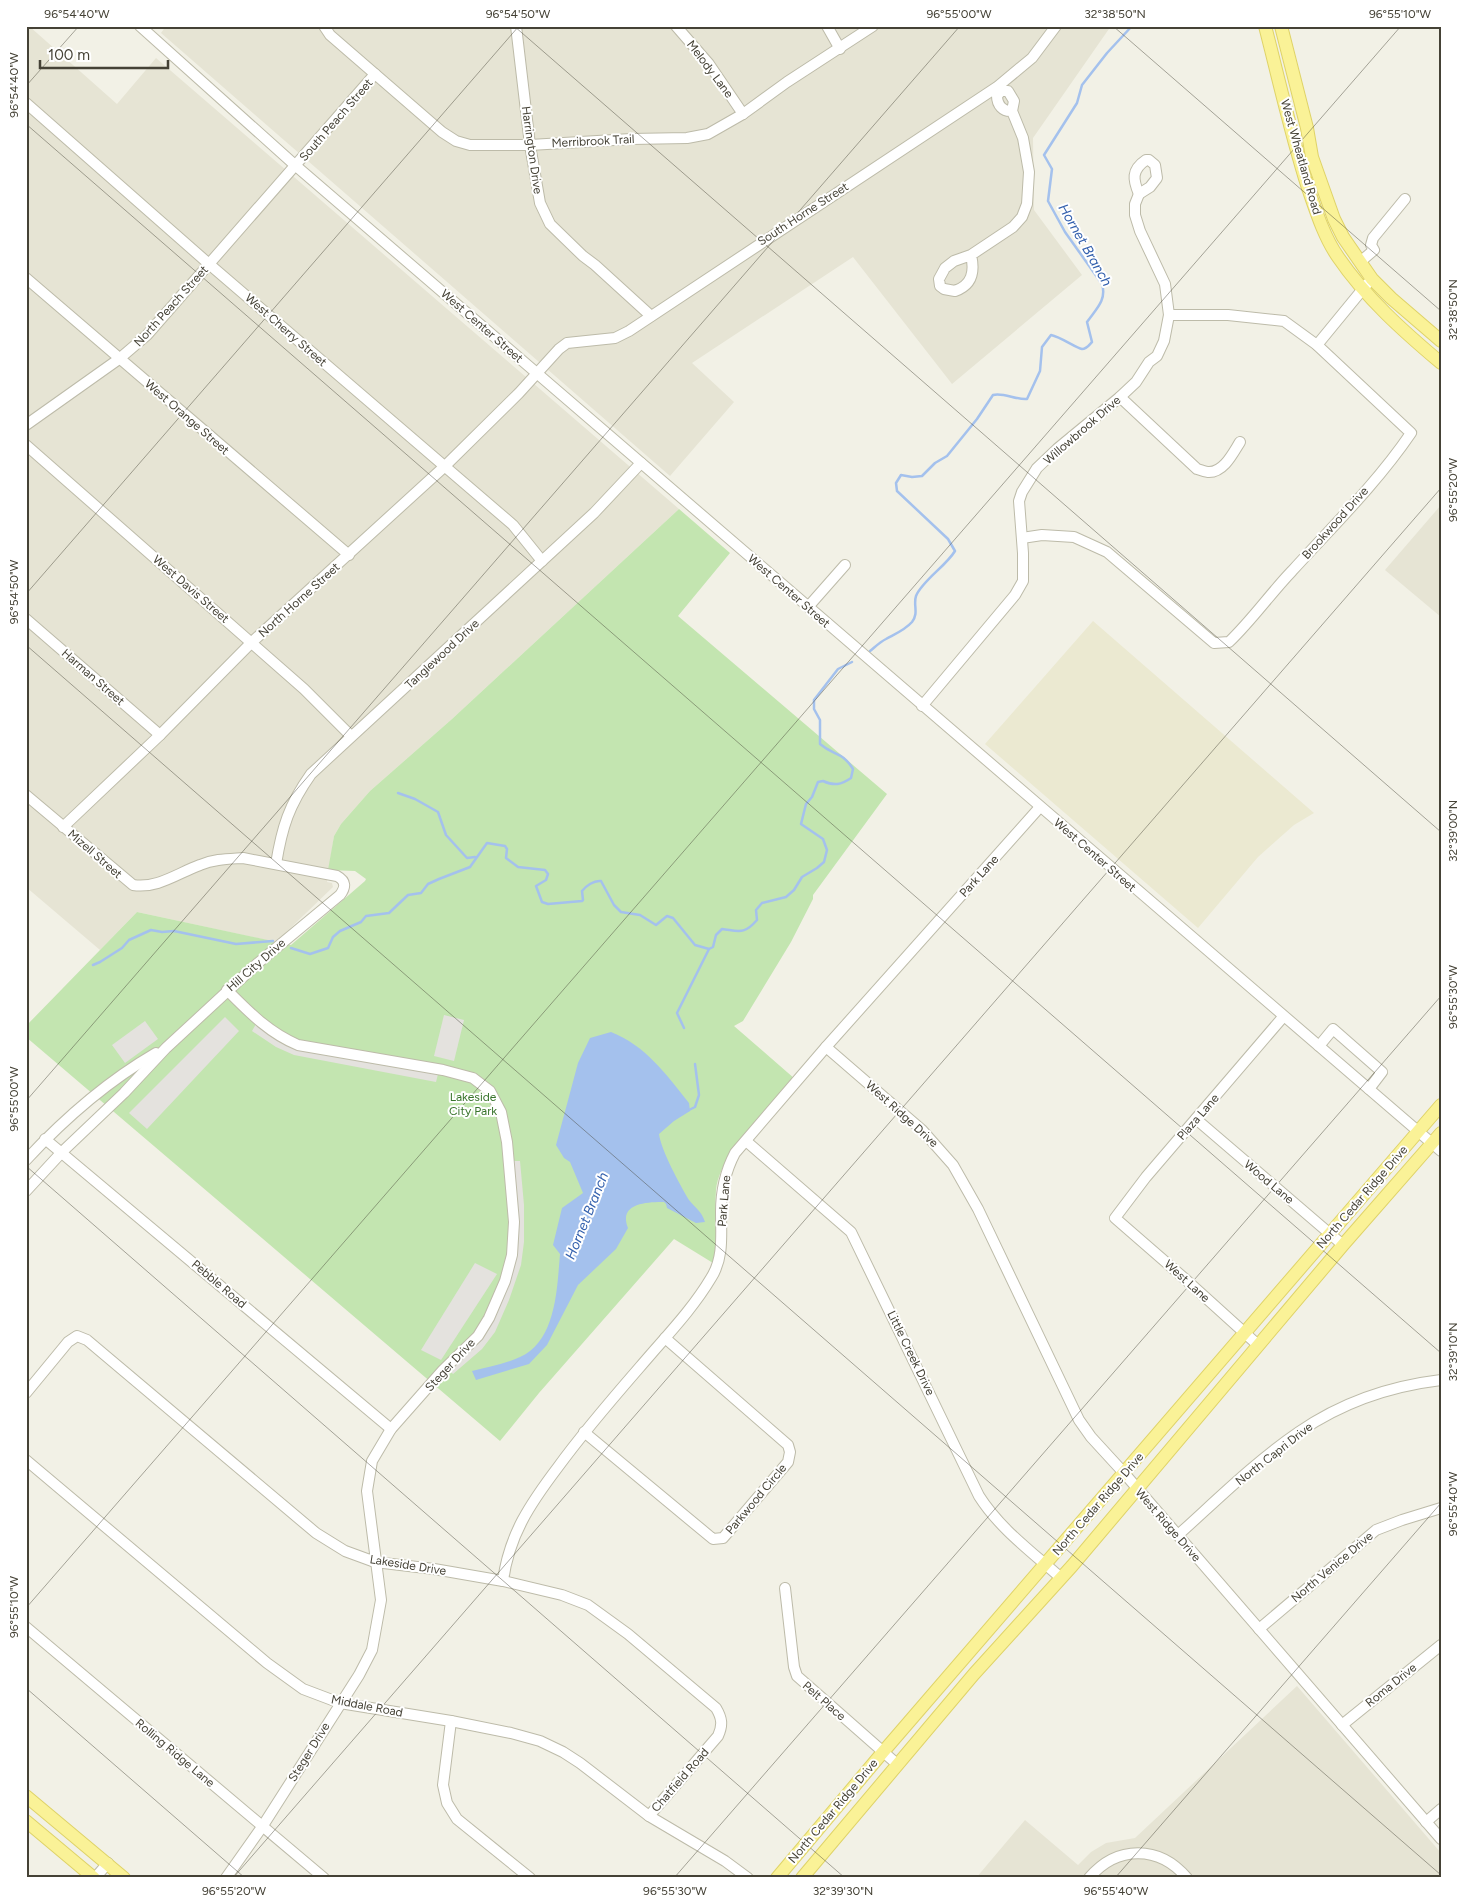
<svg xmlns="http://www.w3.org/2000/svg" width="1467" height="1904" font-family="Figtree,sans-serif">
  <rect width="100%" height="100%" fill="#f2f1e6"/>
  <!-- residential -->
  <g fill="#e6e4d4">
    <path d="M26,26h3l88,78 39,-46 523,451 -227,210 -82,72 -29,33 -7,12 -7,46 5,1 1,4 -57,55 -139,-30 -37,38 -74,-63z"/>
    <path d="M166,26h945l-78,112 1,72 48,65 -130,109 -99,-127 -161,106 42,39 -64,74 -509,-443z"/>
    <path d="M1441,505v112l-56,-47z"/>
    <path d="M1297,1686l144,167v25h-465l49,-58 53,45 13,-13 15,-9 29,-5z"/>
  </g>
  <!-- education -->
  <path fill="#ebe9d1" d="M1093,621l221,192 -20,12 -36,32 -60,71 -213,-184z"/>
  <!-- green -->
  <path fill="#c3e5b0" d="M679,509l51,44 -52,63 209,178 -74,101v4l-22,43 -48,79 -9,5 61,53c-25,28 -75,73 -79,111 -2,25 3,49 -3,73l-39,-24 -135,154 -39,48 -474,-404v-11l111,-114 154,33 74,-64 1,-2 -11,-8 -27,-1 6,-34 7,-12 29,-33 82,-72z"/>
  <!-- parking -->
  <g fill="#e4e2de">
    <path d="M444,1015l20,5 -10,41 -20,-5z"/>
    <path d="M225,1017l14,14 -92,98 -18,-16z"/>
    <path d="M145,1021l13,18 -33,24 -13,-18z"/>
    <path d="M256,1024l26,18 156,32 -2,8 -142,-27 -18,-8 -24,-16z"/>
    <path d="M513,1161h7l4,44v37l-3,23 -12,35 -14,32 -13,17 -29,25 -4,-4 31,-30 28,-63z"/>
    <path d="M475,1263l22,11 -56,86 -20,-10z"/>
  </g>
  <!-- water -->
  <path fill="#a4c1ed" d="M611,1032c34,13 56,43 78,71l1,8 -16,10 -15,13c2,16 21,51 30,66 7,9 12,10 16,22l-9,1 -29,-15 -1,-4 -2,-2c-17,0 -46,1 -36,26l-12,21 -38,36 -31,60 -18,19 -53,16 -4,-9c15,-4 33,-7 48,-14 36,-16 37,-68 40,-103l-7,-9 9,-37 21,-15 -13,-31 -6,-4 -8,-13 22,-82 12,-25z"/>
  <g fill="none" stroke-linecap="round" stroke-linejoin="round">
    <!-- stream -->
    <g stroke="#a4c1ed" stroke-width="2.5">
      <path d="M870,651c5,-4 10,-9 16,-12 9,-5 19,-9 26,-17 7,-9 1,-17 4,-26 6,-15 30,-30 39,-45l-7,-12 -51,-48 -1,-8 5,-8 11,2 10,-1 13,-13 12,-7 30,-37 16,-24c10,-3 23,5 34,4l13,-28 2,-24 9,-12c10,2 25,13 31,14 5,0 7,-4 10,-7l-5,-20c9,-13 20,-22 15,-38l-37,-52 -17,-31 4,-32 -8,-14 33,-52 5,-18 25,-32 25,-27"/>
      <path d="M398,793l17,6 23,13 8,23 21,23 8,-1"/>
      <path d="M291,948l19,6 18,-6 5,-11 7,-6 21,-9 5,-6 23,-3 19,-18 13,-2 7,-9 11,-5 31,-12 17,-24 18,3 2,3 -1,9 12,9 27,3 3,4 -2,6 -10,6 6,16 6,2 34,-3 1,-1 -1,-9c4,-5 12,-11 19,-10l13,24 7,7 19,3 16,10 11,-9 6,2 22,27 14,4"/>
      <path d="M93,965l7,-3 22,-14 7,-8 22,-10 11,2 12,-1 62,13 37,-3"/>
      <path d="M684,1028l-7,-15 32,-64 4,-2 3,-12 6,-6c17,2 22,6 35,-9l-1,-10 6,-7 24,-6 8,-7 8,-13 15,-9 7,-6 3,-12 -4,-11 -22,-15 5,-20 6,-7 6,-15 5,-1c11,5 18,4 28,-3l2,-9c-11,-18 -19,-13 -33,-25v-24l-6,-11v-9l24,-31 14,-7"/>
      <path d="M687,1111l8,-4 4,-12 -4,-31"/>
    </g>
    <defs>
      <g id="minor">
        <path d="M140,26l156,140 1145,985"/>
        <path d="M324,26l6,9 112,97 14,9 14,4h60l101,-6 56,-1 21,-4 35,-20 44,-32 86,-56"/>
        <path d="M516,26l14,119 10,58 10,21 33,32 12,9 56,51"/>
        <path d="M676,26l33,38 34,50"/>
        <path d="M827,26l13,23"/>
        <path d="M26,103l183,161 304,261 29,36"/>
        <path d="M1146,160h3l6,5 2,13 -7,9 -11,7c-6,-14 -8,-24 7,-34z"/>
        <path d="M971,255c4,17 1,30 -16,36l-11,-2 -4,-3 -1,-7 6,-11 9,-7 17,-6 42,-28 9,-10 5,-13 2,-32 -6,-34 -11,-27 2,-10 -6,-10h-7l-4,5c0,9 6,16 15,15"/>
        <path d="M1360,262l14,-12 -3,-5 2,-7 32,-39"/>
        <path d="M26,278l323,277"/>
        <path d="M1317,345l50,-61"/>
        <path d="M1120,397l77,72c4,1 9,3 12,3 15,0 24,-19 31,-30"/>
        <path d="M26,425l93,-66 28,-24 228,-261"/>
        <path d="M26,445l278,244 47,47"/>
        <path d="M1022,538l20,-3 32,2 33,15 107,91 15,-1c23,-22 41,-48 63,-71 41,-45 85,-88 119,-138l-94,-88 -33,-24 -56,-6h-59"/>
        <path d="M808,607l37,-42"/>
        <path d="M26,619l134,116"/>
        <path d="M922,706l93,-111 8,-14v-28l-4,-52 3,-9 15,-24 20,-19 63,-52 16,-15 13,-20 8,-6 7,-15 5,-26 -4,-31 -25,-53 -5,-16v-11l4,-10"/>
        <path d="M26,795l107,90c24,4 45,-12 67,-20 14,-6 28,-6 43,-7l94,18c9,5 9,11 3,19l-82,68 -92,85 -42,45 -62,59 -36,39"/>
        <path d="M63,827l97,-92 92,-93 192,-175 75,-74 40,-44 8,-6 48,-5 14,-7 368,-244 35,-29 24,-32"/>
        <path d="M276,864c6,-37 13,-59 35,-90l283,-261 47,-50"/>
        <path d="M1319,1046l14,-17 49,43 -13,17"/>
        <path d="M826,1047l96,83 31,35 25,44 101,211 12,17 33,36 317,366"/>
        <path d="M1196,1119l147,126"/>
        <path d="M45,1139l346,290"/>
        <path d="M746,1141l105,91 128,264c21,33 53,56 82,82"/>
        <path d="M26,1160c39,-42 80,-78 130,-107"/>
        <path d="M1258,1345l-74,-67 -69,-60 31,-41 137,-160"/>
        <path d="M26,1393l42,-51 9,-6 10,4 229,193 29,18 30,11 59,7 69,12 59,14 26,10 40,29 88,74c6,10 7,17 2,28l-69,80"/>
        <path d="M584,1432l129,107 10,-1 65,-76 2,-10 -2,-7 -123,-107"/>
        <path d="M26,1460l241,203 36,26 37,14 111,18 60,12 29,8 23,11 17,11 69,53 76,45 23,17"/>
        <path d="M1178,1535c39,-35 77,-73 121,-103 42,-29 92,-46 142,-52"/>
        <path d="M503,1581c6,-46 27,-77 55,-114 29,-40 62,-77 94,-114 21,-24 43,-48 59,-75 13,-20 10,-44 10,-66 0,-21 4,-40 14,-59l91,-106 214,-240"/>
        <path d="M785,1588l9,79 3,9 100,88"/>
        <path d="M26,1627l298,251"/>
        <path d="M1259,1629l117,-99 26,-10 39,-12"/>
        <path d="M451,1721l-8,64 4,18 10,16 73,59"/>
        <path d="M1342,1725l99,-80"/>
        <path d="M1426,1822l15,-13"/>
        <path d="M95,1878l13,-15"/>
        <path d="M226,1878l36,-51 97,-152 13,-25 9,-50 -14,-109 5,-30 19,-32 52,-59 35,-34 11,-18 16,-37 7,-26 2,-33 -7,-80 -6,-30 -11,-21 -17,-13 -30,-8 -145,-25c-29,-12 -49,-33 -71,-55"/>
        <path d="M1089,1878c28,-33 70,-33 98,0"/>
      </g>
      <g id="major">
        <path d="M1265,26c14,54 26,109 43,162 8,23 16,49 30,69 28,41 65,74 103,106"/>
        <path d="M1281,26l26,102 5,29 22,62 9,18 29,42 19,19 50,43"/>
        <path d="M26,1796l98,82"/>
        <path d="M26,1821l68,57"/>
        <path d="M777,1878l106,-126 558,-647"/>
        <path d="M802,1878l172,-204 98,-108 271,-321 98,-112"/>
      </g>
    </defs>
    <!-- minor casing -->
    <use href="#minor" stroke="#bdbba9" stroke-width="12"/>
    <!-- major casing -->
    <use href="#major" stroke="#dfd368" stroke-width="14"/>
    <!-- minor -->
    <use href="#minor" stroke="#fff" stroke-width="10"/>
    <!-- major -->
    <use href="#major" stroke="#faf297" stroke-width="12"/>
  </g>
  <!-- ticks -->
  <path fill="none" stroke="#454236" stroke-width="1" stroke-opacity="0.45" d="M514,26l927,806M1113,26l328,285M26,86l53,-60M26,124l1415,1229M26,594l493,-568M26,645l1415,1230M26,1101l934,-1075M26,1166l819,712M26,1608l1375,-1582M26,1688l219,190M233,1878l1208,-1390M674,1878l767,-882M1115,1878l326,-375"/>
  <g text-anchor="middle" dominant-baseline="central" stroke-width="4" stroke-linejoin="round" paint-order="stroke">
    <!-- street labels -->
    <g font-size="12" fill="#454236" stroke="#fff">
      <text transform="translate(710 69) rotate(53)">Melody Lane</text>
      <text transform="translate(336 120) rotate(-49)">South Peach Street</text>
      <text transform="translate(593 141) rotate(-3)">Merribrook Trail</text>
      <text transform="translate(532 150) rotate(82)">Harrington Drive</text>
      <text transform="translate(1301 157) rotate(74)">West Wheatland Road</text>
      <text transform="translate(803 214) rotate(-33)">South Horne Street</text>
      <text transform="translate(171 306) rotate(-48)">North Peach Street</text>
      <text transform="translate(482 326) rotate(41)">West Center Street</text>
      <text transform="translate(286 330) rotate(41)">West Cherry Street</text>
      <text transform="translate(187 417) rotate(41)">West Orange Street</text>
      <text transform="translate(1082 430) rotate(-41)">Willowbrook Drive</text>
      <text transform="translate(1335 523) rotate(-48)">Brookwood Drive</text>
      <text transform="translate(191 589) rotate(41)">West Davis Street</text>
      <text transform="translate(789 591) rotate(41)">West Center Street</text>
      <text transform="translate(299 600) rotate(-42)">North Horne Street</text>
      <text transform="translate(442 654) rotate(-43)">Tanglewood Drive</text>
      <text transform="translate(93 677) rotate(41)">Harman Street</text>
      <text transform="translate(95 854) rotate(41)">Mizell Street</text>
      <text transform="translate(1095 855) rotate(41)">West Center Street</text>
      <text transform="translate(979 876) rotate(-48)">Park Lane</text>
      <text transform="translate(256 965) rotate(-41)">Hill City Drive</text>
      <text transform="translate(902 1114) rotate(42)">West Ridge Drive</text>
      <text transform="translate(1198 1117) rotate(-49)">Plaza Lane</text>
      <text transform="translate(1269 1182) rotate(40)">Wood Lane</text>
      <text transform="translate(1362 1197) rotate(-49)">North Cedar Ridge Drive</text>
      <text transform="translate(724 1201) rotate(-85)">Park Lane</text>
      <text transform="translate(1187 1281) rotate(42)">West Lane</text>
      <text transform="translate(219 1284) rotate(40)">Pebble Road</text>
      <text transform="translate(911 1353) rotate(64)">Little Creek Drive</text>
      <text transform="translate(450 1365) rotate(-47)">Steger Drive</text>
      <text transform="translate(1274 1454) rotate(-38)">North Capri Drive</text>
      <text transform="translate(756 1499) rotate(-50)">Parkwood Circle</text>
      <text transform="translate(1098 1504) rotate(-49)">North Cedar Ridge Drive</text>
      <text transform="translate(1168 1525) rotate(49)">West Ridge Drive</text>
      <text transform="translate(408 1565) rotate(9)">Lakeside Drive</text>
      <text transform="translate(1332 1567) rotate(-40)">North Venice Drive</text>
      <text transform="translate(1391 1685) rotate(-39)">Roma Drive</text>
      <text transform="translate(824 1701) rotate(41)">Pelt Place</text>
      <text transform="translate(367 1706) rotate(11)">Middale Road</text>
      <text transform="translate(309 1752) rotate(-58)">Steger Drive</text>
      <text transform="translate(175 1753) rotate(40)">Rolling Ridge Lane</text>
      <text transform="translate(680 1780) rotate(-49)">Chatfield Road</text>
      <text transform="translate(833 1811) rotate(-50)">North Cedar Ridge Drive</text>
    </g>
    <!-- park labels -->
    <g font-size="12" fill="#38742b" stroke="#fff">
      <text x="473" y="1097">Lakeside<tspan x="473" dy="14">City Park</tspan></text>
    </g>
    <!-- water labels -->
    <g font-size="14" font-style="italic" fill="#3360ad" stroke="#fff">
      <text transform="translate(1085 245) rotate(60)">Hornet Branch</text>
      <text transform="translate(587 1216) rotate(-68)">Hornet Branch</text>
    </g>
  </g>
  <!-- border -->
  <rect width="1467" height="1904" fill="none" stroke="#ffffff" stroke-width="55"/>
  <!-- scale -->
  <path d="M40 60v8h128v-8" fill="none" stroke="#454236" stroke-width="2.5"/>
  <text x="48" y="60" font-size="15" fill="#454236" stroke="#ffffff" stroke-width="4" paint-order="stroke">100 m</text>
  <rect x="28" y="28" width="1412" height="1848" fill="none" stroke="#454236" stroke-width="2"/>
  <g font-size="12" text-anchor="middle" fill="#454236">
    <text x="77" y="18">96°54'40"W</text>
    <text x="518" y="18">96°54'50"W</text>
    <text x="959" y="18">96°55'00"W</text>
    <text x="1115" y="18">32°38'50"N</text>
    <text x="1400" y="18">96°55'10"W</text>
    <text transform="translate(14 85) rotate(-90)" y="4">96°54'40"W</text>
    <text transform="translate(1453 310) rotate(-90)" y="4">32°38'50"N</text>
    <text transform="translate(1453 490) rotate(-90)" y="4">96°55'20"W</text>
    <text transform="translate(14 592) rotate(-90)" y="4">96°54'50"W</text>
    <text transform="translate(1453 831) rotate(-90)" y="4">32°39'00"N</text>
    <text transform="translate(1453 997) rotate(-90)" y="4">96°55'30"W</text>
    <text transform="translate(14 1099) rotate(-90)" y="4">96°55'00"W</text>
    <text transform="translate(1453 1352) rotate(-90)" y="4">32°39'10"N</text>
    <text transform="translate(1453 1504) rotate(-90)" y="4">96°55'40"W</text>
    <text transform="translate(14 1607) rotate(-90)" y="4">96°55'10"W</text>
    <text x="234" y="1895">96°55'20"W</text>
    <text x="675" y="1895">96°55'30"W</text>
    <text x="843" y="1895">32°39'30"N</text>
    <text x="1116" y="1895">96°55'40"W</text>
  </g>
</svg>
